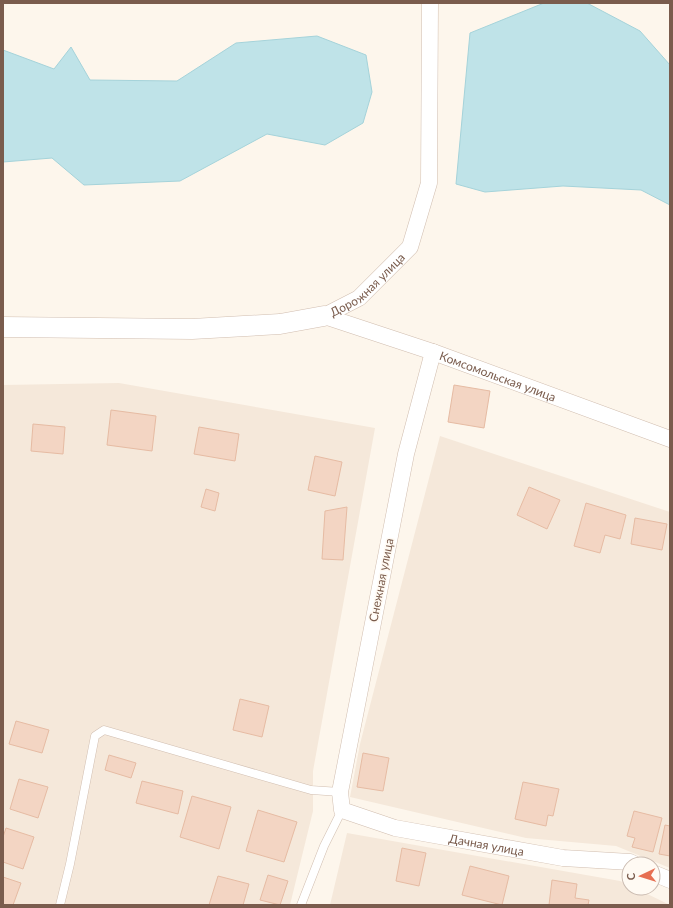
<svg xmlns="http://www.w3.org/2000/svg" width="673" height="908" font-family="Lato,sans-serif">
  <rect width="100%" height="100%" fill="#fdf6ec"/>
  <!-- residential -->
  <g fill="#f5e8da">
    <path d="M119,383l256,45 -62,343v40l-23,94h-287v-520z"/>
    <path d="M440,436l230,76v356l-54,-22 -90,-8 -176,-41 10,-53z"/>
    <path d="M347,833l273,48 9,4v3h6l35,17h-340z"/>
  </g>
  <!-- water -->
  <g fill="#bfe3e8" stroke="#a5d3da">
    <path d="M544,3h43l53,28 30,34v140l-29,-15 -78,-4 -78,6 -29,-8 14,-151z"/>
    <path d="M317,36l49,19 6,37 -9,31 -38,22 -58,-11 -87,47 -96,4 -32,-27 -49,4v-112l51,19 17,-22 19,33 87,1 59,-38z"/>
  </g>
  <!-- building -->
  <g fill="#f3d5c3" stroke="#e6bba3">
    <path d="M454,385l36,6 -6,37 -36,-6z"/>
    <path d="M111,410l45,6 -4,35 -45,-6z"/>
    <path d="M33,424l32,3 -2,27 -32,-3z"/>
    <path d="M199,427l40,7 -4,27 -41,-7z"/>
    <path d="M315,456l27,6 -7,34 -27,-6z"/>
    <path d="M529,487l31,13 -13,29 -30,-14z"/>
    <path d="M206,489l13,4 -4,18 -14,-4z"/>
    <path d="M586,503l40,12 -6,24 -15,-4 -5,18 -26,-7z"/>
    <path d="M347,507l-4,53 -21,-1 3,-48z"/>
    <path d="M635,518l32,6 -5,26 -31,-6z"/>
    <path d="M240,699l29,7 -7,31 -29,-7z"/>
    <path d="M16,721l33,9 -7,23 -33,-9z"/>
    <path d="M363,753l26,5 -6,33 -26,-4z"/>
    <path d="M109,755l27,8 -5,15 -26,-8z"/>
    <path d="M19,779l29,8 -10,31 -28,-9z"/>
    <path d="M142,781l41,10 -5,23 -42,-11z"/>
    <path d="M523,782l36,7 -6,27 -5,-1 -2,11 -31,-7z"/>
    <path d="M192,796l39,11 -12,42 -39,-12z"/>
    <path d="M258,810l39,12 -13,40 -38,-11z"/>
    <path d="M634,811l28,7 -9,34 -21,-5 3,-9 -8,-2z"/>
    <path d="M665,825l5,1v30l-11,-2z"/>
    <path d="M6,828l28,9 -11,32 -20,-7v-25z"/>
    <path d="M402,848l24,5 -7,33 -23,-5z"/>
    <path d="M470,866l39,10 -7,29 -40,-10z"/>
    <path d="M268,875l20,6 -8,24 -20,-5z"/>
    <path d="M218,876l31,8 -6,21h-34z"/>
    <path d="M3,877l18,6 -8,22h-10z"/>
    <path d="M552,880l25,4 -2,14 14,2 -1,5h-39z"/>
  </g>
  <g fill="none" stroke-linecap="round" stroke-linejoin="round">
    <defs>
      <g id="service">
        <path d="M60,905l10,-41 25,-128 9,-6 207,60 29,2"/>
        <path d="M301,905l23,-59 18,-36"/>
      </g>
      <g id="minor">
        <path id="s1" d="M324,316l109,36 237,87"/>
        <path id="s2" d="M324,316l35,-18 51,-51 19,-64 1,-180"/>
        <path id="s3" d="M433,352l-27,102 -66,338 2,18 53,18 168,30 67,4 4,2"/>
        <path d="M653,873l17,7"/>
      </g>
      <path id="tertiary" d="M3,327l189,2 88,-5 44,-8"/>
    </defs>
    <!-- service casing -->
    <use href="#service" stroke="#d1beb0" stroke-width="9"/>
    <!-- minor casing -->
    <use href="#minor" stroke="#d1beb0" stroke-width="17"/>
    <!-- tertiary casing -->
    <use href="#tertiary" stroke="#d1beb0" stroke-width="21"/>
    <!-- service -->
    <use href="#service" stroke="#fff" stroke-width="8"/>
    <!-- minor -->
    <use href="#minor" stroke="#fff" stroke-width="16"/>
    <!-- tertiary -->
    <use href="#tertiary" stroke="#fff" stroke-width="20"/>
  </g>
  <g text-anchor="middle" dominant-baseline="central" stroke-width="3" stroke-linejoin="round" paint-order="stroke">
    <!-- street labels -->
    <g font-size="12" fill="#7a5c4d" stroke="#fffaf3">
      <text stroke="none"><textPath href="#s2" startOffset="54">Дорожная улица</textPath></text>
      <text stroke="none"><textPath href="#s1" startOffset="184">Комсомольская улица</textPath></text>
      <text transform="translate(381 580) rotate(-79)">Снежная улица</text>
      <text stroke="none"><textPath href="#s3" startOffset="617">Дачная улица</textPath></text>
    </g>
  </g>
  <!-- border -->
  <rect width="673" height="908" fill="none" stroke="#7a5c4d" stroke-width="8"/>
  <!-- north arrow -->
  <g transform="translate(641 876) rotate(266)"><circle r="19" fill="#fffaf3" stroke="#cabbb1"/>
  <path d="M0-3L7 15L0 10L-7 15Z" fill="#e76f51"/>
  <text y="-6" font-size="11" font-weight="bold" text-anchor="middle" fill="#7a5c4d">С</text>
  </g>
</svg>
